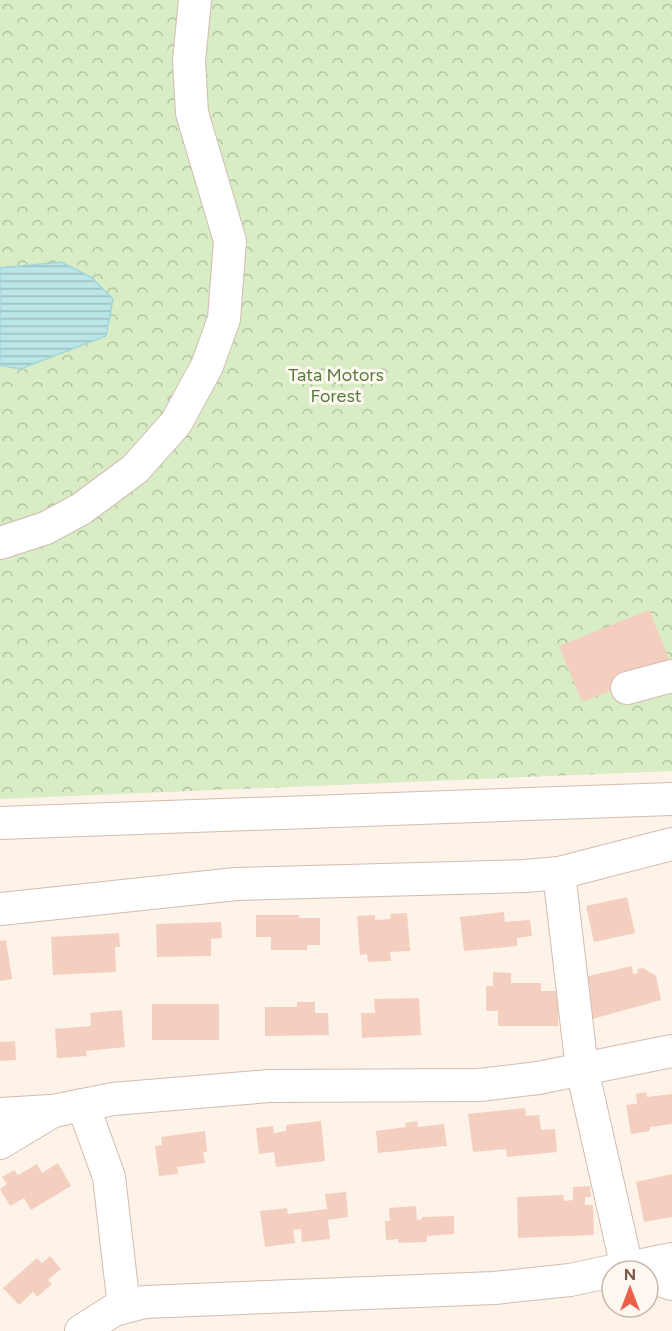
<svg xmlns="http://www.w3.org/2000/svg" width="672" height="1331" font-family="Figtree,sans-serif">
  <defs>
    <pattern id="forest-crowns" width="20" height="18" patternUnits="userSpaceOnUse" patternTransform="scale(1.5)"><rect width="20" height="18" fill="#d8ecc5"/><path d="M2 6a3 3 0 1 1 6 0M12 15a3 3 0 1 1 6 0" fill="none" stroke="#b4c2a2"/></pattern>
    <pattern id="water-rules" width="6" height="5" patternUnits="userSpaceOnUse" patternTransform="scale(1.5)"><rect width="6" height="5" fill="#bbe6e8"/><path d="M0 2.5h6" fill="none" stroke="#9dbdbe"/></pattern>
  </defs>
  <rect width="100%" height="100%" fill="#fdf3e8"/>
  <!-- forest -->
  <path fill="url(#forest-crowns)" d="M0,0h672v771l-672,28z"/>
  <!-- water -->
  <path fill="url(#water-rules)" stroke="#a1d7db" stroke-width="1.5" d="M61,262l30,15 22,22 -7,37 -86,33 -20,-4v-97z"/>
  <!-- building -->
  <g fill="#f4cfbf">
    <path d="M649,610l23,56 -90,36 -23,-56z"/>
    <path d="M627,897l8,36 -41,9 -8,-36z"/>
    <path d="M504,912l1,10 25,-2 2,16 -15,2v8l-53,5 -4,-34z"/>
    <path d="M407,913l3,38 -20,1 1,9 -23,1 -1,-8 -7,1 -3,-39 18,-1v5l16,-1 -1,-5z"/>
    <path d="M256,915h43v3h21v27h-13v5h-36v-13h-15z"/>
    <path d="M221,922l1,16 -11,1v17l-54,1 -1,-33z"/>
    <path d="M119,933l1,14h-5l1,25 -63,3 -2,-38z"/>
    <path d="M6,940l6,39 -12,2v-40z"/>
    <path d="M632,966l1,8 5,-1 -1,-4 6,-1 13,8 5,24 -76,21 -1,-44z"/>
    <path d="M493,972l18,1v10h30v8h17v35h-60v-15h-12v-25h7z"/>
    <path d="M419,998l2,37 -59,3 -1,-25h14l-1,-14z"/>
    <path d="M297,1002h18v11h13l1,22 -64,1v-29h32z"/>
    <rect x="152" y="1004" width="67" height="36"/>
    <path d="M122,1010l3,37 -39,4 1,5 -30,2 -2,-29 36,-3 -1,-13z"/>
    <path d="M15,1041l1,19 -16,1v-19z"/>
    <path d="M646,1092l1,5 25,-3v30l-22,3v4l-19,3 -5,-29 11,-1 -1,-10z"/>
    <path d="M525,1108l1,8 13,-1 2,15 14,-1 2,23 -50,5 -1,-8 -33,3 -5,-38z"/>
    <path d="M321,1121l4,40 -49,6 -2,-15 -15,2 -3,-26 17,-2 1,7 12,-2v-6z"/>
    <path d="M417,1121l1,6 26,-3 3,22 -69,7 -2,-22 30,-4 -1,-4z"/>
    <path d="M205,1131l2,21h-4l2,11 -28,4 1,7 -19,2 -4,-30 7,-1 -1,-8z"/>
    <path d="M58,1163l13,23 -40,24 -7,-12 -14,8 -10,-17 7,-5 -5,-7 12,-7 4,5 19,-11 5,9z"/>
    <path d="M672,1174v43l-28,5 -8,-40z"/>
    <path d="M590,1186l1,11h-6v8h8l1,30 -76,3 -1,-41 46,-2 1,6 9,-1v-13z"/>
    <path d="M346,1192l2,25 -20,3 2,19 -28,3 -1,-13 -8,1 2,13 -30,4 -5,-36 27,-3 1,6 39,-5 -2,-15z"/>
    <path d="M416,1206l1,14 5,-1v-2l32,-1v18l-27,2v6l-29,1v-4l-12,1 -1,-19h5l-1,-13z"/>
    <path d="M50,1256l11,13 -13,11 4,4 -15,13 -4,-5 -14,13 -16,-17 34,-30 5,5z"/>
  </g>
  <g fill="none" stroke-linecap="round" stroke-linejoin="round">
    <defs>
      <g id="minor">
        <path d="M0,543l46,-15 35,-19 54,-40 41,-46 31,-57 17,-47 6,-78 -38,-128 -3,-52 6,-61"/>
        <path d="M627,688l45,-12"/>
        <path d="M0,823l672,-24"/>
        <path d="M559,873l23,196 45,199 8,3"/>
        <path d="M0,909l236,-25 289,-8 34,-3 113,-29"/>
        <path d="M83,1105l26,72 15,130"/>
        <path d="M0,1114l50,-3"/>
        <path d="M0,1143l53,-32 60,-12 156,-13 210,-1 59,-7 134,-27"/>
        <path d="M614,1271l58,-12"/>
        <path d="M648,1276l24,8"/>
        <path d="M81,1331l33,-21 30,-8 350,-14 76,-8 42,-9"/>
      </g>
    </defs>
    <!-- minor casing -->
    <use href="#minor" stroke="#d3bcb0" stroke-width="34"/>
    <!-- minor -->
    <use href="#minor" stroke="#fff" stroke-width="32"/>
  </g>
  <g text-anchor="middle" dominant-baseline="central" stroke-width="6" stroke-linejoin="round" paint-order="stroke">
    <!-- park labels -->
    <g font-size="18" fill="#557a3f" stroke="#fff8f0">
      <text x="336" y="375">Tata Motors<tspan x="336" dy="21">Forest</tspan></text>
    </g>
  </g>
  <!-- north arrow -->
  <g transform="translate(630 1289)"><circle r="28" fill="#fff8f0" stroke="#c9b8ae" stroke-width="1.5"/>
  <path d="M0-4.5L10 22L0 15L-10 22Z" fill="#ec6049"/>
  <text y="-9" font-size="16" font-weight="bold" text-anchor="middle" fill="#79574a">N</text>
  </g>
</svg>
